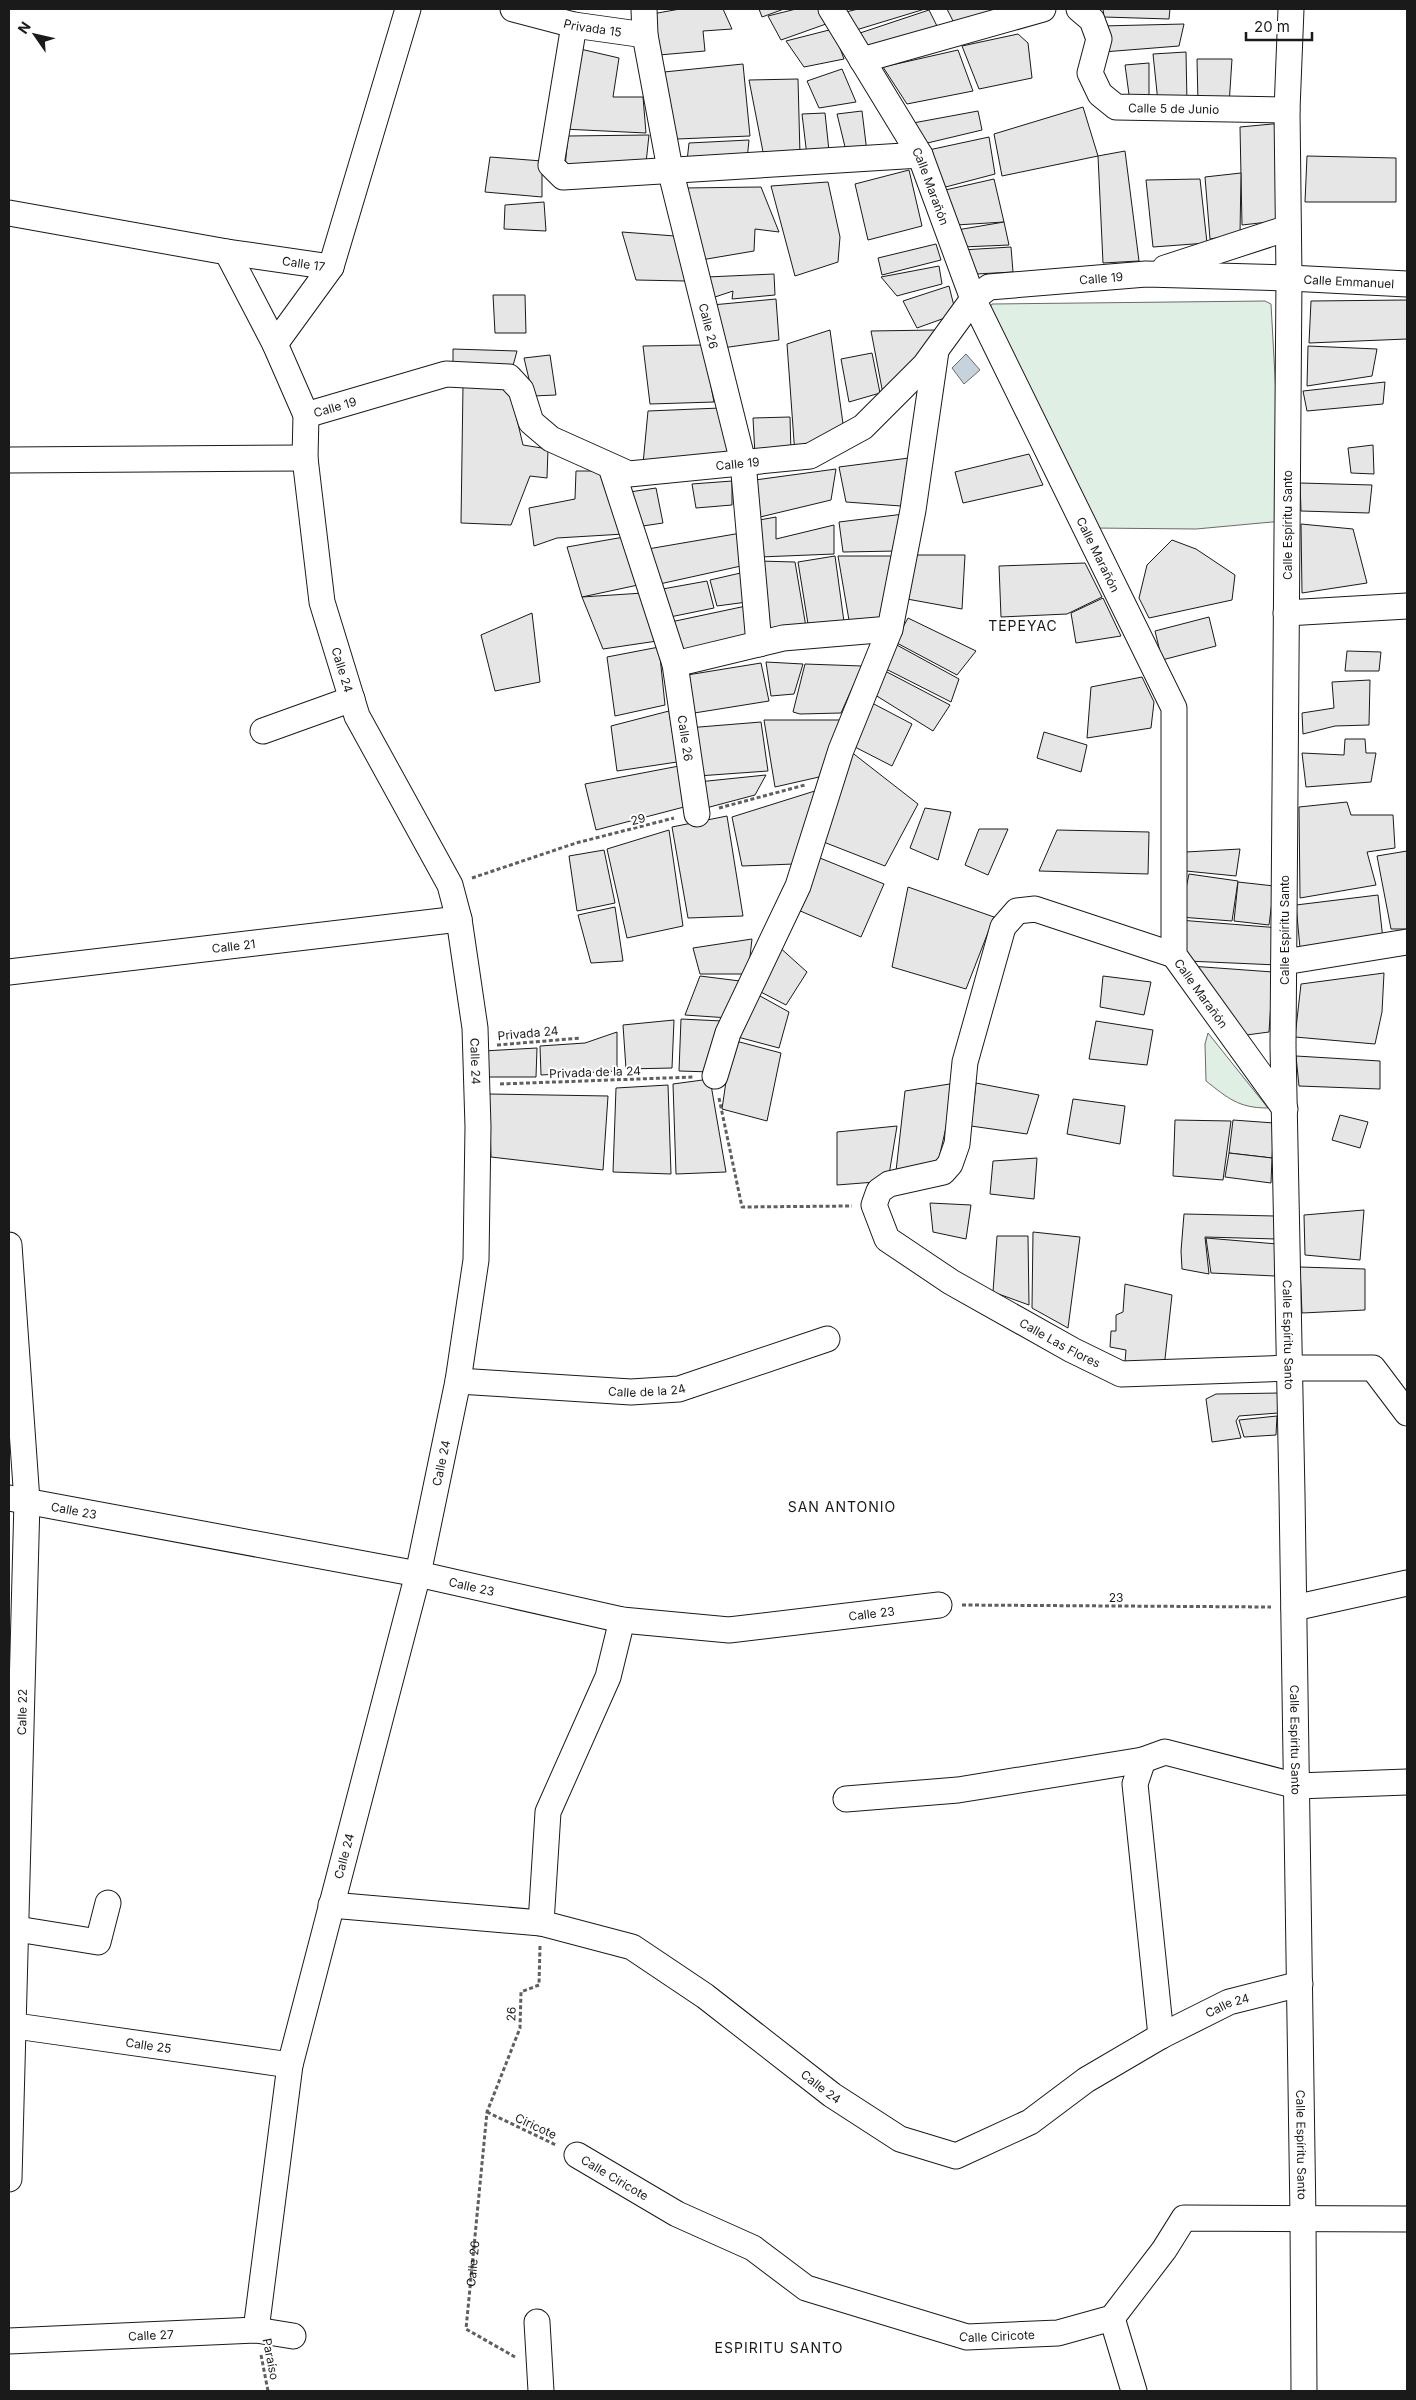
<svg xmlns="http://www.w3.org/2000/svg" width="1416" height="2400" font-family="Inter,sans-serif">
  <rect width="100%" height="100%" fill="#fff"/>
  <!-- green -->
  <g fill="#e0efe3" stroke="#6a6a6a">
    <path d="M1265,301l6,3 12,217 -87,8 -103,-1 -107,-215 6,-9z"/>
    <path d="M1208,1033l60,75c-30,0 -40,-10 -62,-27l-1,-37z"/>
  </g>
  <!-- water -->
  <path fill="#c6d2dc" stroke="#6a6a6a" d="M966,354l14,16 -16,14 -12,-16z"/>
  <!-- building -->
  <g fill="#e6e6e6" stroke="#1a1a1a">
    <path d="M680,9h43l9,20 -29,2 2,20 -46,4 -7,-41z"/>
    <path d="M759,9h25l-22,8z"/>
    <path d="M796,9h23l7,15 -45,16 -13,-24z"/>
    <path d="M858,9h67l-69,21 -10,-18z"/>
    <path d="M947,9h66l-58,16z"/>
    <path d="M1103,9h67l-1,10 -65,-2z"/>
    <path d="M929,10l11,22 -73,19 -10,-17z"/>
    <path d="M1184,24l-5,22 -76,6 -1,-26z"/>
    <path d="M833,29l11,30 -40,8 -18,-26z"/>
    <path d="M1018,34l10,9 4,35 -53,11 -17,-43z"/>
    <path d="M576,48l43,10 -6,39h30l3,36 -83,-4z"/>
    <path d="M958,50l15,41 -66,13 -24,-37z"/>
    <path d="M1186,52l1,51 -29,-1 -5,-48z"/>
    <path d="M1197,59h35l-3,46 -31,-2z"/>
    <path d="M1149,63v41l-19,-2 -5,-37z"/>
    <path d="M743,64l7,72 -73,3 -13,-67z"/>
    <path d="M842,69l14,33 -37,6 -12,-27z"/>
    <path d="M798,79l2,76 -36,2 -15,-77z"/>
    <path d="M1083,107l15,49 -96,20 -8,-42z"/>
    <path d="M862,111l5,41 -20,3 -10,-41z"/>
    <path d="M978,111l4,19 -63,15 -6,-22z"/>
    <path d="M825,113l4,38 -22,5 -5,-42z"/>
    <path d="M1283,123l-6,98 -35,4 -2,-98z"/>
    <path d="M649,135l-3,28 -81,4 3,-31z"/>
    <path d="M989,137l6,37 -57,15 -14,-38z"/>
    <path d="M749,140l-2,20 -60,1 2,-18z"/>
    <path d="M1125,151l14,110 -36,2 -5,-107z"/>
    <path d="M1307,156l89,2v44h-91z"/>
    <path d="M490,157l52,4v36l-57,-5z"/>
    <path d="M909,170l13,56 -54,14 -13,-56z"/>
    <path d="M1241,173l-1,61 -30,5 -5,-62z"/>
    <path d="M994,179l10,43 -48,3 -15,-34z"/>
    <path d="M1200,179l7,64 -54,4 -7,-67z"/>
    <path d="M828,182l12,55 -2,25 -43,14 -24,-90z"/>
    <path d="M761,187l18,45 -24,-3 -1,22 -53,9 -17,-72z"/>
    <path d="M544,202l2,29 -42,-2 1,-24z"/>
    <path d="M1004,222l5,23 -47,2 -5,-17z"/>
    <path d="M622,232l53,4 11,45 -50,-1z"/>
    <path d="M936,244l5,16 -59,15 -4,-17z"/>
    <path d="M1011,247l2,25 -37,2 -14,-24z"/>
    <path d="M939,266l3,18 -38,10 -7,2 -16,-19z"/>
    <path d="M774,274l1,21 -43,4 1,-8 -21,7 -5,-21z"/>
    <path d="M949,286l7,28 -39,14 -14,-27z"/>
    <path d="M493,295h32l1,38h-31z"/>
    <path d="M776,299l3,41 -57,8 -10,-43z"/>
    <path d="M1407,300v39l-98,4 2,-42z"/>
    <path d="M830,330l14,101 -49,24 -8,-111z"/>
    <path d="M935,330l-31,47 -21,17 -12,-63z"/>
    <path d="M703,345l11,57 -64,2 -7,-58z"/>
    <path d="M1308,346l69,3 -5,27 -65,10z"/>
    <path d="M453,349l64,2 -6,22 -58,-5z"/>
    <path d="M872,353l8,40 -31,9 -8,-43z"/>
    <path d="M550,355l6,40 -23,1 -9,-38z"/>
    <path d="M1385,382l-2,22 -76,7 -4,-20z"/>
    <path d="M463,385l47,5 13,55 25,4 -1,29 -17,-2 -19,49 -50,-2z"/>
    <path d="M720,408l11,46 -88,10 5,-53z"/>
    <path d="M790,417l1,36 -36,2 -2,-37z"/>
    <path d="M1373,445l1,29 -23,-1 -3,-25z"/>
    <path d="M1029,454l14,31 -80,18 -8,-31z"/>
    <path d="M909,458l-8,48 -55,-4 -7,-35z"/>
    <path d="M836,469l-5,31 -75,18 -1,-38z"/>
    <path d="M576,471h31l17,63 -67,4 -23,8 -5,-38 46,-9z"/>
    <path d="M732,481v24l-36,3 -4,-24z"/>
    <path d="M1300,483l72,2 -3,28 -68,-2z"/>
    <path d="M656,488l7,35 -27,4 -13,-34z"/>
    <path d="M904,514l-6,37 -55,1 -4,-30z"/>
    <path d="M776,517v22l58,-14v29l-74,3 -6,-36z"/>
    <path d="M1301,524l52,5 14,54 -65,10z"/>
    <path d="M741,533v33l-86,19 -13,-35z"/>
    <path d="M624,537l14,48 -56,12 -15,-50z"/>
    <path d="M1172,540l24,9 39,26 -3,25 -83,18 -10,-20 8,-33z"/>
    <path d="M911,555h54l-3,54 -55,-10z"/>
    <path d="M835,556l10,73 -36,1 -11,-68z"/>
    <path d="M838,556h59l-12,67 -35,3z"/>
    <path d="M758,561l37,1 12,71 -42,4z"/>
    <path d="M1085,563l17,34 -35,17 -66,3 -2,-51z"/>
    <path d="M745,572l2,30 -30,4 -7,-26z"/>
    <path d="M707,581l7,27 -49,10 -8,-28z"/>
    <path d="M643,593l14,48 -54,8 -21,-52z"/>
    <path d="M1103,598l18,38 -45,7 -5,-30z"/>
    <path d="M746,606l3,34 -72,19 -11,-36z"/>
    <path d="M532,613l8,69 -45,9 -14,-56z"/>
    <path d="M1209,617l7,29 -54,14 -7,-29z"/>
    <path d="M908,618l68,33 -19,24 -62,-33z"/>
    <path d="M895,644l64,35 -8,23 -65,-33z"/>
    <path d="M659,647l6,58 -50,11 -8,-59z"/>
    <path d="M1347,651l34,1 -2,19h-34z"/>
    <path d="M766,662l37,2 -9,30 -23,2z"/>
    <path d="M761,663l8,38 -81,13 -7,-38z"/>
    <path d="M805,664l57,2 -21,47 -41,1 -7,-2z"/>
    <path d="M885,671l65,34 -17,26 -61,-38z"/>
    <path d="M1142,677l12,25 -3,26 -64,10 4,-51z"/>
    <path d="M1370,680l-1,45 -34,1 -32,8 -1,-21 32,-5 -2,-26z"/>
    <path d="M872,703l40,21 -20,42 -39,-20z"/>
    <path d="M669,711l8,51 -60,9 -6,-45z"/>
    <path d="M764,720h76l-21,57 -44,10z"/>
    <path d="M761,722l7,49 -70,5 -11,-48z"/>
    <path d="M1044,732l43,13 -6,27 -44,-14z"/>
    <path d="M1345,739h20l1,14h10l-5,29 -65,5 -4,-34 42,2z"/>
    <path d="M850,751l68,53 -33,62 -64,-25z"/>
    <path d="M679,766l5,41 -88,23 -11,-46z"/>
    <path d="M766,775l-11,20 -49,13 -8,-26z"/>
    <path d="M818,790l-24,74 -52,2 -10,-49z"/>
    <path d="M1347,802l4,13h42l2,33 -28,4 9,33 -76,13 -1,-91z"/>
    <path d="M925,808l26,4 -13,48 -28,-12z"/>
    <path d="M727,816l16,100 -55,2 -16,-91z"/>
    <path d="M979,829h29l-20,46 -23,-10z"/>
    <path d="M669,830l14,96 -56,12 -20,-89z"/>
    <path d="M1057,830l92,2 -1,42 -109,-3z"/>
    <path d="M1240,849l-4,27 -50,-5v-19z"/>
    <path d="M604,850l11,53 -38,8 -8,-55z"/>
    <path d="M1407,851v78h-16l-14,-73z"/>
    <path d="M815,856l69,28 -23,53 -63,-27z"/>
    <path d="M1189,874l49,7 -6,40 -52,-4z"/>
    <path d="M1238,882l36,4 -5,39 -35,-4z"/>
    <path d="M908,887l86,30 -28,72 -74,-22z"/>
    <path d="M1378,895l5,44 -83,9 -4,-43z"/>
    <path d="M615,907l8,54 -32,2 -13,-48z"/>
    <path d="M1179,920l101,8 -3,37 -90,-4z"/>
    <path d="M752,939l-4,35h-48l-7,-26z"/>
    <path d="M777,945l30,27 -21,33 -31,-16z"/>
    <path d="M1190,966l83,6 -4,60 -30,4z"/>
    <path d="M1384,973l-2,39 -7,32 -80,-7 6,-53z"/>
    <path d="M700,976l48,6 -19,36 -44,-3z"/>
    <path d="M1103,976l48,6 -7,33 -44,-8z"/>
    <path d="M751,991l38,21 -10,36 -45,-12z"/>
    <path d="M681,1019l41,2 -10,51 -33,-1z"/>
    <path d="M674,1020l-2,48 -46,1 -3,-44z"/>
    <path d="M1096,1021l57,9 -6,35 -58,-6z"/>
    <path d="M617,1032v39l-76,4 -1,-29 45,-3z"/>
    <path d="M732,1040l49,13 -14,68 -45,-12z"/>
    <path d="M537,1048l-1,29h-50l-3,-26z"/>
    <path d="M1296,1056l84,5v28l-81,-3z"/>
    <path d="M710,1079l16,93 -50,2 -3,-90z"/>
    <path d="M956,1083l-19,84 -41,4 9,-80z"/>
    <path d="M976,1083l63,12 -12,39 -56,-8z"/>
    <path d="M668,1085l3,89 -58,-2 3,-84z"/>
    <path d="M489,1094l119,2 -5,74 -112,-13z"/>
    <path d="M1073,1099l52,7 -5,38 -53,-10z"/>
    <path d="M1340,1115l28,7 -8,26 -28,-8z"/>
    <path d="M1175,1120l56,1 -8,59 -50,-4z"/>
    <path d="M1233,1120l41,3 -2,35 -43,-5z"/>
    <path d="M897,1126l-9,55 -51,4v-53z"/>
    <path d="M1229,1153l43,5 -1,25 -46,-6z"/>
    <path d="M1037,1158l-3,41 -44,-5 3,-33z"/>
    <path d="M930,1203l41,2 -5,34 -33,-7z"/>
    <path d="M1364,1210l-4,50 -55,-5 -1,-40z"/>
    <path d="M1184,1214l91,2 1,23 -71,-2 4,37 -27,-5 -1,-18z"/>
    <path d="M1033,1232l47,5 -12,91 -36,-20z"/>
    <path d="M997,1236h31l1,69 -36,-13z"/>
    <path d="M1206,1238l71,6 -2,32 -64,-3z"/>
    <path d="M1300,1267l65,2v41l-63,3z"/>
    <path d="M1125,1284l47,11 -8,73 -39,-6 1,-12 -16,-3 1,-16h5v-16l7,-3z"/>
    <path d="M1280,1393l-2,20 -39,3 -3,5 5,17 -29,4 -6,-43 10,-5z"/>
    <path d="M1277,1416l-1,19 -32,2 -5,-17z"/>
  </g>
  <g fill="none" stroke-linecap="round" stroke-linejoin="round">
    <defs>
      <g id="minor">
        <path id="s2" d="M513,9l61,16 71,10"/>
        <path id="s3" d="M644,9l1,26 25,134 73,293 16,182"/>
        <path id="s4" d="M831,9l89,146 53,144 201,409v247l111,154"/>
        <path id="s5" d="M1079,9l13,11 7,19 -9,34 10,21 16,13 171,3"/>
        <path id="s6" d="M1291,9l-4,101 2,168 -6,768 9,448 11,724 1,173"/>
        <path d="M574,25l-23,140 12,12 357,-22"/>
        <path d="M862,60l181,-51"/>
        <path id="s7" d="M9,213l218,39 104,15"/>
        <path id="s8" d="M227,252l48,92 31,71 -1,43 17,144 35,114 93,169 9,34 16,109 3,99 -2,133 -18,121 -40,193 -128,491 -34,265"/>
        <path d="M1165,268l123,-40"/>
        <path d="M275,344l56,-77 77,-258"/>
        <path id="s9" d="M306,415l140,-41 63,3 12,13 10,32 20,17 78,35 181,-18 53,-29 62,-62 48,-66 16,-12 157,-13 143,4 118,6"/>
        <path d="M9,460l296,-2"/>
        <path id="s10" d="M611,467l64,197 22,150"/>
        <path d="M1286,613l121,-7"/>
        <path d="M675,664l108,-26 107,-9"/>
        <path d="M263,731l89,-32"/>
        <path id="s11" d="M1174,955l-139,-46 -18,2 -14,16 -38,135 -8,82 -7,20 -7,8 -54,12 -10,7 -5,14 13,34 64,43 121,68 49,24 169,-6h83l34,45"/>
        <path d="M1284,962l123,-20"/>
        <path id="s12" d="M9,972l450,-53"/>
        <path d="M715,1076l13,-43 70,-147 43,-136 49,-121 23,-119 23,-159"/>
        <path d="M9,1245l18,256 -18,678"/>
        <path id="s13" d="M458,1381l173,11 48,-3 148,-50"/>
        <path id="s14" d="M9,1498l409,76 204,46 107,10 210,-25"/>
        <path d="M1294,1608l113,-25"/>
        <path d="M1143,1760l-8,24 26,252"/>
        <path d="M846,1799l112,-9 185,-30 22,-8 132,34 110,-4"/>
        <path id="s15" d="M331,1905l210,18 91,24 73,49 127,99 68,44 56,17 74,-34 56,-42 75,-44 68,-34 71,-18"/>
        <path d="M541,1923l7,-111 60,-135 14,-57"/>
        <path d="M17,1929l81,13 10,-39"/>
        <path id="s16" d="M9,2025l281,40"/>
        <path id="s17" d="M577,2155l100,59 76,34 53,40 161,49 91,-4 54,-15 52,-68 20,-32 223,1"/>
        <path d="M1112,2318l22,73"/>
        <path d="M537,2322l4,69"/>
        <path id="s18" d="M9,2341l247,-11 37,6"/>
      </g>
    </defs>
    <!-- minor casing -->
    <use href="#minor" stroke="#1a1a1a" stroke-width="27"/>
    <!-- path -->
    <g stroke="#5f5f5f" stroke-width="3" stroke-dasharray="4 2.5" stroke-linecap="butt">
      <path d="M719,808l86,-23"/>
      <path d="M472,878l104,-35 98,-25"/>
      <path d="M497,1045l84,-7"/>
      <path d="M500,1084l193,-7"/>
      <path d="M719,1098l23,109 110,-1"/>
      <path d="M962,1605l309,2"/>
      <path d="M487,2112l69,33"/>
      <path d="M261,2355l7,36"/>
      <path id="s1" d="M515,2357l-49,-28 21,-217 33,-84 1,-36 18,-7 1,-39"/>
    </g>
    <!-- minor -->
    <use href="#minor" stroke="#fff" stroke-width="25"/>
  </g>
  <g text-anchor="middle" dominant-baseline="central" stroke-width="4" stroke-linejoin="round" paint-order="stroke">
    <!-- street labels -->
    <g font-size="12" fill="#1a1a1a" stroke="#fff">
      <text stroke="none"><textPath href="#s2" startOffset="82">Privada 15</textPath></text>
      <text stroke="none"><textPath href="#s5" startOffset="174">Calle 5 de Junio</textPath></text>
      <text stroke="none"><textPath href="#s4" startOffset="204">Calle Marañón</textPath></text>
      <text stroke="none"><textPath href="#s7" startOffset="299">Calle 17</textPath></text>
      <text stroke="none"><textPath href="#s9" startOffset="916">Calle 19</textPath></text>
      <text stroke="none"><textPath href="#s9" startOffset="1164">Calle Emmanuel</textPath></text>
      <text stroke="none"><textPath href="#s3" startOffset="324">Calle 26</textPath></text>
      <text stroke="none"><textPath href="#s9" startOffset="30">Calle 19</textPath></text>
      <text stroke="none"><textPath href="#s9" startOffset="481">Calle 19</textPath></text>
      <text transform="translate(1287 525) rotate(-90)">Calle Espíritu Santo</text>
      <text stroke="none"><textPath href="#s4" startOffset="609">Calle Marañón</textPath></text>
      <text stroke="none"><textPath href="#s8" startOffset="440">Calle 24</textPath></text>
      <text stroke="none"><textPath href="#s10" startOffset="282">Calle 26</textPath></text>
      <text transform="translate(638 819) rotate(-14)">29</text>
      <text transform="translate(1284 930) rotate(-90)">Calle Espíritu Santo</text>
      <text stroke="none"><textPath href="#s12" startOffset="226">Calle 21</textPath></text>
      <text stroke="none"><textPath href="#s4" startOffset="1074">Calle Marañón</textPath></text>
      <text transform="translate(528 1033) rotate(-5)">Privada 24</text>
      <text stroke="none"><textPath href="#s8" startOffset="860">Calle 24</textPath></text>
      <text transform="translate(595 1072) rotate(-2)">Privada de la 24</text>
      <text stroke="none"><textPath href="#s6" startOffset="1326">Calle Espíritu Santo</textPath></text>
      <text stroke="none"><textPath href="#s11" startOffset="761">Calle Las Flores</textPath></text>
      <text stroke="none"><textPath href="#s13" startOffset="189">Calle de la 24</textPath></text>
      <text transform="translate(441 1463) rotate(-78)">Calle 24</text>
      <text stroke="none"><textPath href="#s14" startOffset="66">Calle 23</textPath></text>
      <text stroke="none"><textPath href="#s14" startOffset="471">Calle 23</textPath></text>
      <text x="1116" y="1597">23</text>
      <text stroke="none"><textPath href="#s14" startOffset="876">Calle 23</textPath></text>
      <text transform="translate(22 1712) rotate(-89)">Calle 22</text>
      <text stroke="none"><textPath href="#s6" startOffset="1731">Calle Espíritu Santo</textPath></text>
      <text transform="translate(344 1856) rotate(-75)">Calle 24</text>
      <text stroke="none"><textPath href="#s15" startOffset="1005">Calle 24</textPath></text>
      <text transform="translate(511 2014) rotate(-88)">26</text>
      <text stroke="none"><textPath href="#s16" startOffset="141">Calle 25</textPath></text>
      <text stroke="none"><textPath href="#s15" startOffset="540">Calle 24</textPath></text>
      <text transform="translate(536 2126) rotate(25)">Ciricote</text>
      <text stroke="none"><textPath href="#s6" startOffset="2136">Calle Espíritu Santo</textPath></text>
      <text stroke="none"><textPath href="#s17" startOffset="44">Calle Ciricote</textPath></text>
      <text stroke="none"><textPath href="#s1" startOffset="122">Calle 26</textPath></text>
      <text stroke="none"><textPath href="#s17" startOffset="464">Calle Ciricote</textPath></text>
      <text stroke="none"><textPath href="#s18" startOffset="142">Calle 27</textPath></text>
      <text transform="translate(271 2359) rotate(79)">Paraíso</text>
    </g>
    <!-- neighbourhood labels -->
    <g font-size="14" letter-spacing="1" fill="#1a1a1a" stroke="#fff">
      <text x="1023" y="625">TEPEYAC</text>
      <text x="842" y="1506">SAN ANTONIO</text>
      <text x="779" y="2347">ESPIRITU SANTO</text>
    </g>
  </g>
  <!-- border -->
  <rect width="1416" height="2400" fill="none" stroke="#1a1a1a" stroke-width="20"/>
  <!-- north arrow -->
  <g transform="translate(35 35) rotate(304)" stroke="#ffffff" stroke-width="4" paint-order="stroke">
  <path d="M0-4L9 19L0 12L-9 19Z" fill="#1a1a1a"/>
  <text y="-8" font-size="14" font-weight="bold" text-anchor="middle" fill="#1a1a1a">N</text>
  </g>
  <!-- scale -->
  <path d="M1246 32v8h66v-8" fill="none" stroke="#1a1a1a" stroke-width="2.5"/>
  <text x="1254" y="32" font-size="15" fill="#1a1a1a" stroke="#ffffff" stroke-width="4" paint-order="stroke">20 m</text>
</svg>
